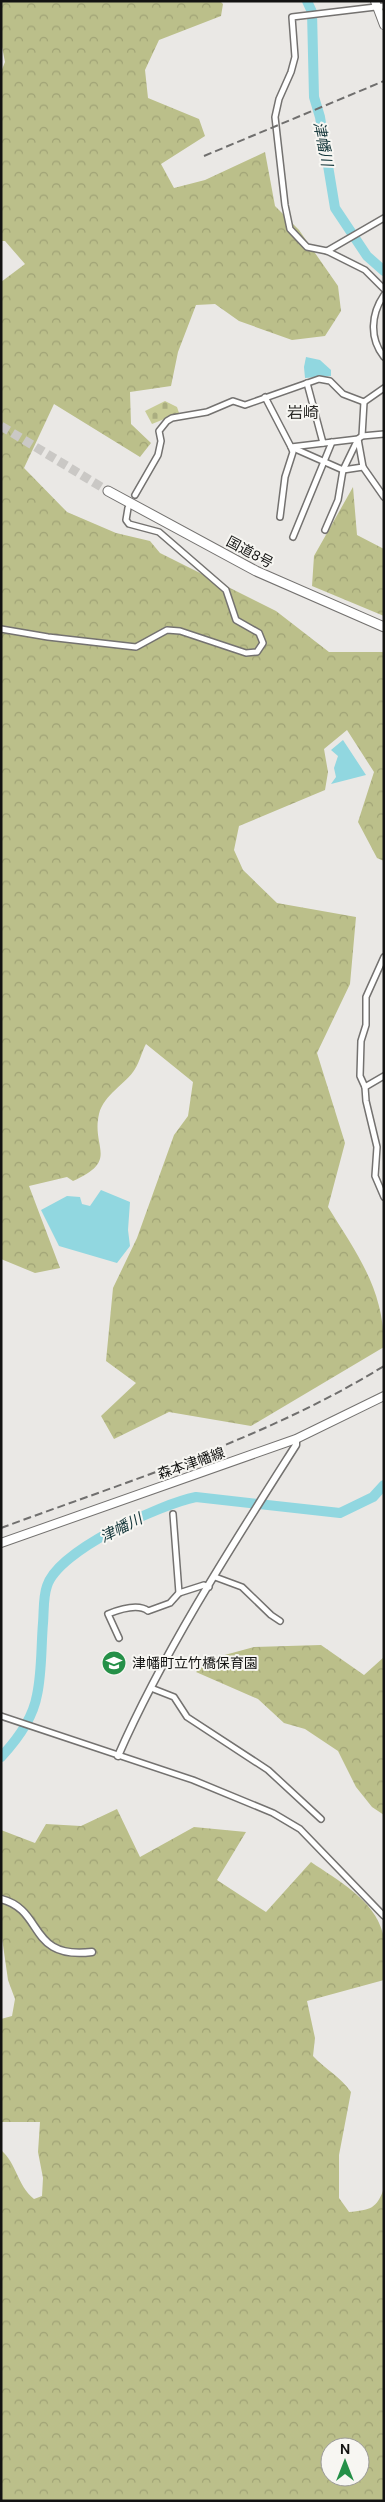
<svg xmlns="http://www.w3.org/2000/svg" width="385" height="2502" font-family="'DM Sans','Noto Sans JP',sans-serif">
  <defs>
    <pattern id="forest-crowns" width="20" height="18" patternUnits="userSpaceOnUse" patternTransform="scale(1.25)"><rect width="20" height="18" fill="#bbbf8a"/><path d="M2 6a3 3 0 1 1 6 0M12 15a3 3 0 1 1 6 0" fill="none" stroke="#a0a376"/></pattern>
    <pattern id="cemetery-stones" width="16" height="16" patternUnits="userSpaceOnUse" patternTransform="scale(1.25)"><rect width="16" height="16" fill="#c7cb96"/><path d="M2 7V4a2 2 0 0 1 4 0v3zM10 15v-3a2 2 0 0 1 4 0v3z" fill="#aaad80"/></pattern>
  </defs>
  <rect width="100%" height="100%" fill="#eae8e5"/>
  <!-- forest -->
  <g fill="url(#forest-crowns)" fill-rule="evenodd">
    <path d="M1,1h219l3,3 -2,12 -62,24 -14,30 3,28 51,21 6,17 -44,28 13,24 31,-8 60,-28 10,54 24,24 39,56 3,25 -16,25 -33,4 -53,-19 -24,-17 -19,1 -18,47 -7,34 -41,6 1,32 20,19 -11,14 -86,-53 -30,64 43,44 49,21 34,8 10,12 116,58 53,41h55v209l-7,-3 -19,-36 16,-50 -27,-42 -23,19 4,23 -3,18 -86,36 -5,24 9,20 34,33 79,14 -6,67 -33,69 28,90 -17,64c29,47 56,82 56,140l-133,79 -82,-14 -55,27 -13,-23 35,-33 -30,-22 7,-73 24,-50 37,-103 14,-19 5,-34 -47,-38c-4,7 -6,17 -11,25 -9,15 -31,25 -36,45 -8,34 21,46 -26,67l-6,-4 -38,9 31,82 -25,5 -34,-14v-977l24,-18 -20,-23h-4v-169l4,-10 -4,-20z"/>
    <path d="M353,487l4,48 27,14v67l-72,-30 2,-30z"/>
    <path d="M321,1645l43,30 20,-18v158l-12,-8 -16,-20 -18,-36 -33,-22 -21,-6 -26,-24 -62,-27 14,-13 44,-12z"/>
    <path d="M117,1809l23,48 54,-30 52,5 -29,48 49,32 45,-50c26,18 64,38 72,72 2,14 1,31 1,46l-77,21 8,37 -2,18c12,13 28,21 38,36l-12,63v43l10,14c21,-2 28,-3 35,-24v313h-383v-351c16,14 16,35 33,49l8,-3 1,-18 -5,-26 2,-30h-39v-103l11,-3 3,-17 -7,-19 -7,-49v-101l34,13 11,-19 35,2zM330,2447h30v30h-30z"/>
  </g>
  <!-- cemetery -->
  <path fill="url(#cemetery-stones)" d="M165,401l12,6 2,6 -27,11 -7,-13z"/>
  <!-- water -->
  <g fill="#91d7e0">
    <path d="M306,357l14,3 11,10v6l-26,2 -1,-11z"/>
    <path d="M343,740l23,35 -35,9 5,-7 -2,-9 4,-12 -7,-6z"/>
    <path d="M101,1190l29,12 -2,28 2,16 -13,17 -58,-17 -18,-36 26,-14 13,1 2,7 8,2z"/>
  </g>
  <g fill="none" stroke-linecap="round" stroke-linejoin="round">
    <!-- river -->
    <g stroke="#91d7e0" stroke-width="10">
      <path d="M307,1l5,11 2,85 6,20 15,91 32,48 17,15"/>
      <path d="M1,1757c15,-16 32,-39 36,-62 5,-23 4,-48 6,-72 1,-11 0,-26 4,-37 11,-36 114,-82 149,-89l144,16 33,-16 11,-12"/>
    </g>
    <!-- trunk-tunnel -->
    <path stroke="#cac8c5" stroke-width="9" stroke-dasharray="9 4.5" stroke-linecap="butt" d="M1,426l107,65"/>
    <defs>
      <g id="minor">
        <path d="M384,6l-92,11 3,40 -4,15 -12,27 -4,18 10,88 5,24 17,18 20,4 38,19 19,19"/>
        <path d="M327,251l57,-33"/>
        <path d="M384,295c-13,19 -15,43 0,62"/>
        <path d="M307,383l16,60"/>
        <path d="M265,397l26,50 52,23 20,-3 21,30"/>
        <path d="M362,436l22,-2"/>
        <path d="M135,495l23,-40 3,-14 -2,-10 8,-10 5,-3 35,-6 26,-11 12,4 74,-26 11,2 13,13 21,8 20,-14"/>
        <path d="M280,517l5,-40 8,-25 -2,-5 67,-8 5,28"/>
        <path d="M325,530l13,-30 5,-30 15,-31 4,-3 2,-34"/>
        <path d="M293,537l39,-95"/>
        <path d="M1,629l47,8 88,10 31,-17 13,1 66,22 11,-1 6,-9 -4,-10 -23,-13 -10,-30 -67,-58 -30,-8 -3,-4 2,-12"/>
        <path d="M384,957l-18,40v28l-5,16 -1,35 5,11 1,14 11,46 -2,29 9,21"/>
        <path d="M365,1087l19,-11"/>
        <path d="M173,1514l6,79"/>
        <path d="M215,1577l27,10 29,28 9,6"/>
        <path d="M119,1638l-11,-24c10,-4 30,-11 40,-3l22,-8 9,-10 25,-8 5,2"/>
        <path d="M151,1688l23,9 13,20 81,53 53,49"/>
        <path d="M1,1716l192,64 80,33 27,16 84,87"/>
      </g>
      <g id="tertiary">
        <path d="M118,1756c47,-107 115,-212 178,-311v-6"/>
        <path d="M1,1899c44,11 26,61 91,53"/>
      </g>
      <g id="secondary">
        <path d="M375,1l9,24"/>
        <path d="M1,1543l295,-104 88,-43"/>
      </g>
      <path id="trunk" d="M108,491l148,80 128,56"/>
    </defs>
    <!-- minor casing -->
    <use href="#minor" stroke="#747270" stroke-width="8"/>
    <!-- tertiary casing -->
    <use href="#tertiary" stroke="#747270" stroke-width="9"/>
    <!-- secondary casing -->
    <use href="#secondary" stroke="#747270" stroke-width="10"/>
    <!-- trunk casing -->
    <use href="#trunk" stroke="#747270" stroke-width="11"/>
    <!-- minor -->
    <use href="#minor" stroke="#fff" stroke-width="5"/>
    <!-- tertiary -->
    <use href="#tertiary" stroke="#fff" stroke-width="6"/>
    <!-- secondary -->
    <use href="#secondary" stroke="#fff" stroke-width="8"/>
    <!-- trunk -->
    <use href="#trunk" stroke="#fff" stroke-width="9"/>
    <!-- rail -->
    <g stroke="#706f6e" stroke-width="2" stroke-dasharray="8 4" stroke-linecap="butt">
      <path d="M204,156l180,-75"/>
      <path d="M1,1528c130,-48 264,-89 383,-162"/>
    </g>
  </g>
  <!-- icons -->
  <defs>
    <symbol id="school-disc" viewBox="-11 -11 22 22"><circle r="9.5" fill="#259048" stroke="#f7f6f2"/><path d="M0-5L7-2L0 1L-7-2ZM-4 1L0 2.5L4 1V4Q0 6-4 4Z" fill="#fff"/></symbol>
  </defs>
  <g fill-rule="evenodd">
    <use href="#school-disc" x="100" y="1649" width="28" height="28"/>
  </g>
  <g text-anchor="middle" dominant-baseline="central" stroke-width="4" stroke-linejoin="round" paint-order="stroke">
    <!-- street labels -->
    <g font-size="14" fill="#131312" stroke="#f7f6f2">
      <text transform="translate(250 552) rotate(28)">国道8号</text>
      <text transform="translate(191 1463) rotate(-19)">森本津幡線</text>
    </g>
    <!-- poi labels -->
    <g font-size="14" fill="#131312" stroke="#f7f6f2" text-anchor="start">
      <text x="132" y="1663">津幡町立竹橋保育園</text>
    </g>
    <!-- water labels -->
    <g font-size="15" font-style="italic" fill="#14363a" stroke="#f7f6f2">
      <text transform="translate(323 144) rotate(79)">津幡川</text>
      <text transform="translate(121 1528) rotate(-27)">津幡川</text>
    </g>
    <!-- quarter labels -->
    <g font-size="16" fill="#2c2b28" stroke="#f7f6f2">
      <text x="303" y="412">岩崎</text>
    </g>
  </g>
  <!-- border -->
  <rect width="385" height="2502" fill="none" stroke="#131312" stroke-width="5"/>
  <!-- north arrow -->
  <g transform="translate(345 2462)"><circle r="24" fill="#f7f6f2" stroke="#9c9b98"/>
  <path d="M0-4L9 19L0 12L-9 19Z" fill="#259048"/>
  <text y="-8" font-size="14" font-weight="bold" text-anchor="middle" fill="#131312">N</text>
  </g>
</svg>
